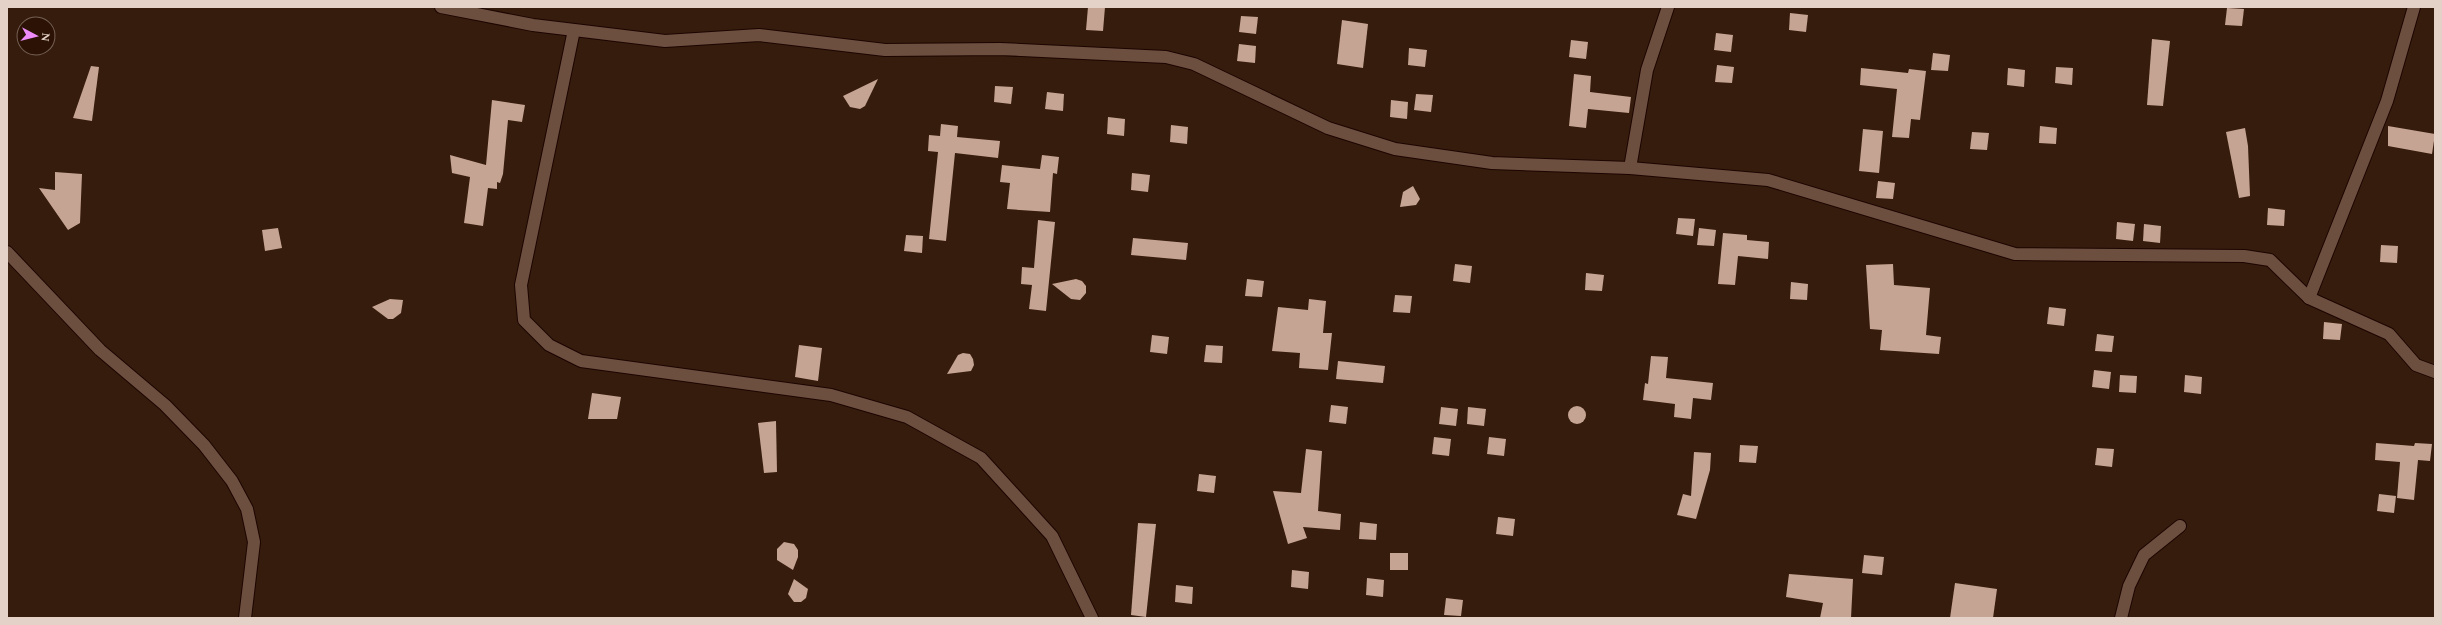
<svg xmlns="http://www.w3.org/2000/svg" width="2442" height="625" font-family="Spectral,serif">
  <rect width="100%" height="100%" fill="#361c0d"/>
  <!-- building -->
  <g fill="#c6a493">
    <path d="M1088,7h17l-2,24 -17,-1z"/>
    <path d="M2227,8l17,1 -2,17 -17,-1z"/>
    <path d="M1790,13l18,2 -2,17 -17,-2z"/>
    <path d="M1241,16l17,1 -2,17 -17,-2z"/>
    <path d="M1342,20l26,4 -5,44 -26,-4z"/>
    <path d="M1716,33l17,2 -2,17 -17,-2z"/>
    <path d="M2152,39l18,2 -7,65 -16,-1z"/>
    <path d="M1571,40l17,2 -2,17 -17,-2z"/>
    <path d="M1239,44l17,2 -1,17 -18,-2z"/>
    <path d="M1409,48l18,2 -2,17 -17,-2z"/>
    <path d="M1933,53l17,2 -2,16 -17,-1z"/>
    <path d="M1717,65l17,2 -2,16 -17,-1z"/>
    <path d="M91,66l8,1 -7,54 -19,-3z"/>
    <path d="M2056,67l17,1 -1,17 -17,-2z"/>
    <path d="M1861,68l47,5 1,-4 17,2 -6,49 -9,-1 -2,19 -17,-1 5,-48 -37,-4z"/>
    <path d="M2008,68l17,2 -1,17 -17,-2z"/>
    <path d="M1574,74l17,2 -1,16 41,5 -2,16 -41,-4 -2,19 -17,-2z"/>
    <path d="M878,79l-13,27 -5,3 -10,-2 -7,-11z"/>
    <path d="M995,86l18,1 -2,17 -17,-2z"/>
    <path d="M1047,92l17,2 -1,17 -18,-2z"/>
    <path d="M1416,94l17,1 -2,17 -17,-2z"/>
    <path d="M492,100l33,5 -3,17 -14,-2 -5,54 -3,9 -3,-1v7l-9,-1 -5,38 -19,-3 6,-46 -18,-4 -2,-18 36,10z"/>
    <path d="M1391,100l17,2 -1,17 -17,-2z"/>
    <path d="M1108,117l17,2 -1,17 -17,-2z"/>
    <path d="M941,124l17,2 -1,11 43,4 -2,17 -43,-5 -9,88 -17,-2 9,-87 -10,-1 1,-16 11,1z"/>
    <path d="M1171,125l17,2 -1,17 -17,-2z"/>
    <path d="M2040,126l17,2 -1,16 -17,-1z"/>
    <path d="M2388,126l47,8 -3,20 -44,-8z"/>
    <path d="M2245,128l3,18 2,50 -11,2 -13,-66z"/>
    <path d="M1863,129l20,2 -4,42 -20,-2z"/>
    <path d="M1972,132l17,1 -2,17 -17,-1z"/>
    <path d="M1042,155l17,2 -2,17 -4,-1 -3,39 -43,-3 3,-26 -10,-1 2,-17 38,4z"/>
    <path d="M55,172l27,2 -2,49 -12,7 -29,-42 16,2z"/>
    <path d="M1132,173l18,2 -2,17 -17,-2z"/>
    <path d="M1878,181l17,2 -2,16 -17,-1z"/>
    <path d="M1413,186l7,13 -4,6 -16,2 3,-15z"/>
    <path d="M2268,208l17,2 -1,16 -17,-1z"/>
    <path d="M1678,218l17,1 -2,17 -17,-2z"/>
    <path d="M1038,220l17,2 -9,89 -17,-2 3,-24 -11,-1 1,-17 12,1z"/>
    <path d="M2117,222l18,2 -2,17 -17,-2z"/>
    <path d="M2144,224l17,2 -1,17 -17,-2z"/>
    <path d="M278,228l4,20 -17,3 -3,-21z"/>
    <path d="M1699,228l17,2 -2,16 -17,-1z"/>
    <path d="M1723,233l24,2v5l22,2 -1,17 -30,-3 -3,29 -17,-1z"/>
    <path d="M906,235l17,1 -1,17 -18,-2z"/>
    <path d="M1133,238l55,5 -2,17 -55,-5z"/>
    <path d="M2381,245l17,1 -1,17 -17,-1z"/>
    <path d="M1455,264l17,2 -2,17 -17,-2z"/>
    <path d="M1893,264l1,21 36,3 -4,47 15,2 -2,17 -59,-4 2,-20 -12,-1 -4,-64z"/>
    <path d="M1586,273l18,2 -2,16 -17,-1z"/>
    <path d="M1076,279l6,2 4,5v7l-6,7 -9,-1 -19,-15z"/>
    <path d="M1247,279l17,2 -2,16 -17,-1z"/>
    <path d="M1791,282l17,2 -1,16 -17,-1z"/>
    <path d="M1395,295l17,1 -2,17 -17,-1z"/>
    <path d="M390,299l13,1 -2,13 -8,6h-5l-16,-12z"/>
    <path d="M1309,299l17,2 -3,32h9l-4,37 -29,-2 1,-15 -28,-2 6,-44 30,3z"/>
    <path d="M2049,307l17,2 -2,17 -17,-2z"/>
    <path d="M2324,322l18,2 -2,16 -17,-1z"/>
    <path d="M2097,334l17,2 -2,16 -17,-1z"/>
    <path d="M1152,335l17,2 -2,17 -17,-2z"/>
    <path d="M799,345l23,3 -4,33 -23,-4z"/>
    <path d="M1206,345l17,1 -1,17 -18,-1z"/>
    <path d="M963,353l7,1 3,5 1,6 -3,6 -24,3 11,-19z"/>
    <path d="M1651,356l17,1 -2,21 47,5 -2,17 -18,-2 -2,21 -17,-2 1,-13 -32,-4 2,-17 3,1z"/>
    <path d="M1338,361l47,5 -2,17 -47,-4z"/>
    <path d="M2094,370l17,2 -2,17 -17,-2z"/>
    <path d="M2120,375l17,1 -1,17 -17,-1z"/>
    <path d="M2185,375l17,2 -1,17 -17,-2z"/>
    <path d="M592,393l29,4 -4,22h-29z"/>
    <path d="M1331,405l17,2 -2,17 -17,-2z"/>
    <circle cx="1577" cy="415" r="9"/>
    <path d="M1441,407l17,2 -2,17 -17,-2z"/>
    <path d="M1468,407l18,2 -2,17 -17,-2z"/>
    <path d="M776,421l1,51 -13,1 -6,-50z"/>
    <path d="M1434,437l17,2 -2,17 -17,-2z"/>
    <path d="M1489,437l17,2 -2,17 -17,-2z"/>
    <path d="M2376,443l38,3 1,-3 17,1 -2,17 -12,-1 -4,40 -17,-2 3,-36 -25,-2z"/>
    <path d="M1740,445l18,1 -2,17 -17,-1z"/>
    <path d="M2097,448l17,1 -2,18 -17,-2z"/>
    <path d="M1306,449l16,2 -4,60 23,3 -1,16 -37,-3 4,11 -19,6 -15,-53 28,2z"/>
    <path d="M1694,452l17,1 -1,17 -14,49 -19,-4 6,-21 8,2z"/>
    <path d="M1199,474l17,2 -2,17 -17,-2z"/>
    <path d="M2379,494l17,2 -2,17 -17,-2z"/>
    <path d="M1498,517l17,2 -2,17 -17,-2z"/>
    <path d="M1360,522l17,2 -1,16 -17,-1z"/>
    <path d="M1138,523l18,1 -10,93 -15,-2z"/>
    <path d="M784,542l10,2 4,6v7l-5,13 -16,-10v-11z"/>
    <rect x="1390" y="553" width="18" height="17"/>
    <path d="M1864,555l20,2 -2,18 -20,-2z"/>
    <path d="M1292,570l17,2 -1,17 -17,-2z"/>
    <path d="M1789,574l64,5 -2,39h-31l3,-15 -37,-6z"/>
    <path d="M1367,578l17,2 -1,17 -17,-2z"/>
    <path d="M794,579l14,10 -2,9 -5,4h-7l-6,-8z"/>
    <path d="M1955,583l42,6 -4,29h-43z"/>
    <path d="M1176,585l17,2 -1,17 -17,-2z"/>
    <path d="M1446,598l17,2 -2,16 -17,-1z"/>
  </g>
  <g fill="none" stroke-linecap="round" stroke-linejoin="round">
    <defs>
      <g id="minor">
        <path d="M441,7l92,18 132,16 94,-6 126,15 115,-1 166,8 28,7 134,64 67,21 97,14 138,5 138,12 247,74 229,2 26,4 39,38 80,36 27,31 19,7"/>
        <path d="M574,30l-53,255 3,35 25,25 32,16 250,34 76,22 74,41 71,78 40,82"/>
        <path d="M1630,168l17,-98 21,-63"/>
        <path d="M7,252l93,98 65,55 39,40 28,36 15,28 7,33 -9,76"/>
        <path d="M2309,298l78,-197 27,-94"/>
        <path d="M2121,618l8,-32 15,-31 36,-29"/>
      </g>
    </defs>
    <!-- minor casing -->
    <use href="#minor" stroke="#1c0500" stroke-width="14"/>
    <!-- minor -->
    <use href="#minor" stroke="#6d4f40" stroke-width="12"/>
  </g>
  <!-- border -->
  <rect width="2442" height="625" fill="none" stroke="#e4d2c8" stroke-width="16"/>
  <!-- north arrow -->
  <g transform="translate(36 36) rotate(97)"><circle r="19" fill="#2b1205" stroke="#755f53"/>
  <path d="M0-3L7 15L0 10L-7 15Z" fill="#ed8cf9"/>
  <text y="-6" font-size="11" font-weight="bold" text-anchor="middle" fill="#e4d2c8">N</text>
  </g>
</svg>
